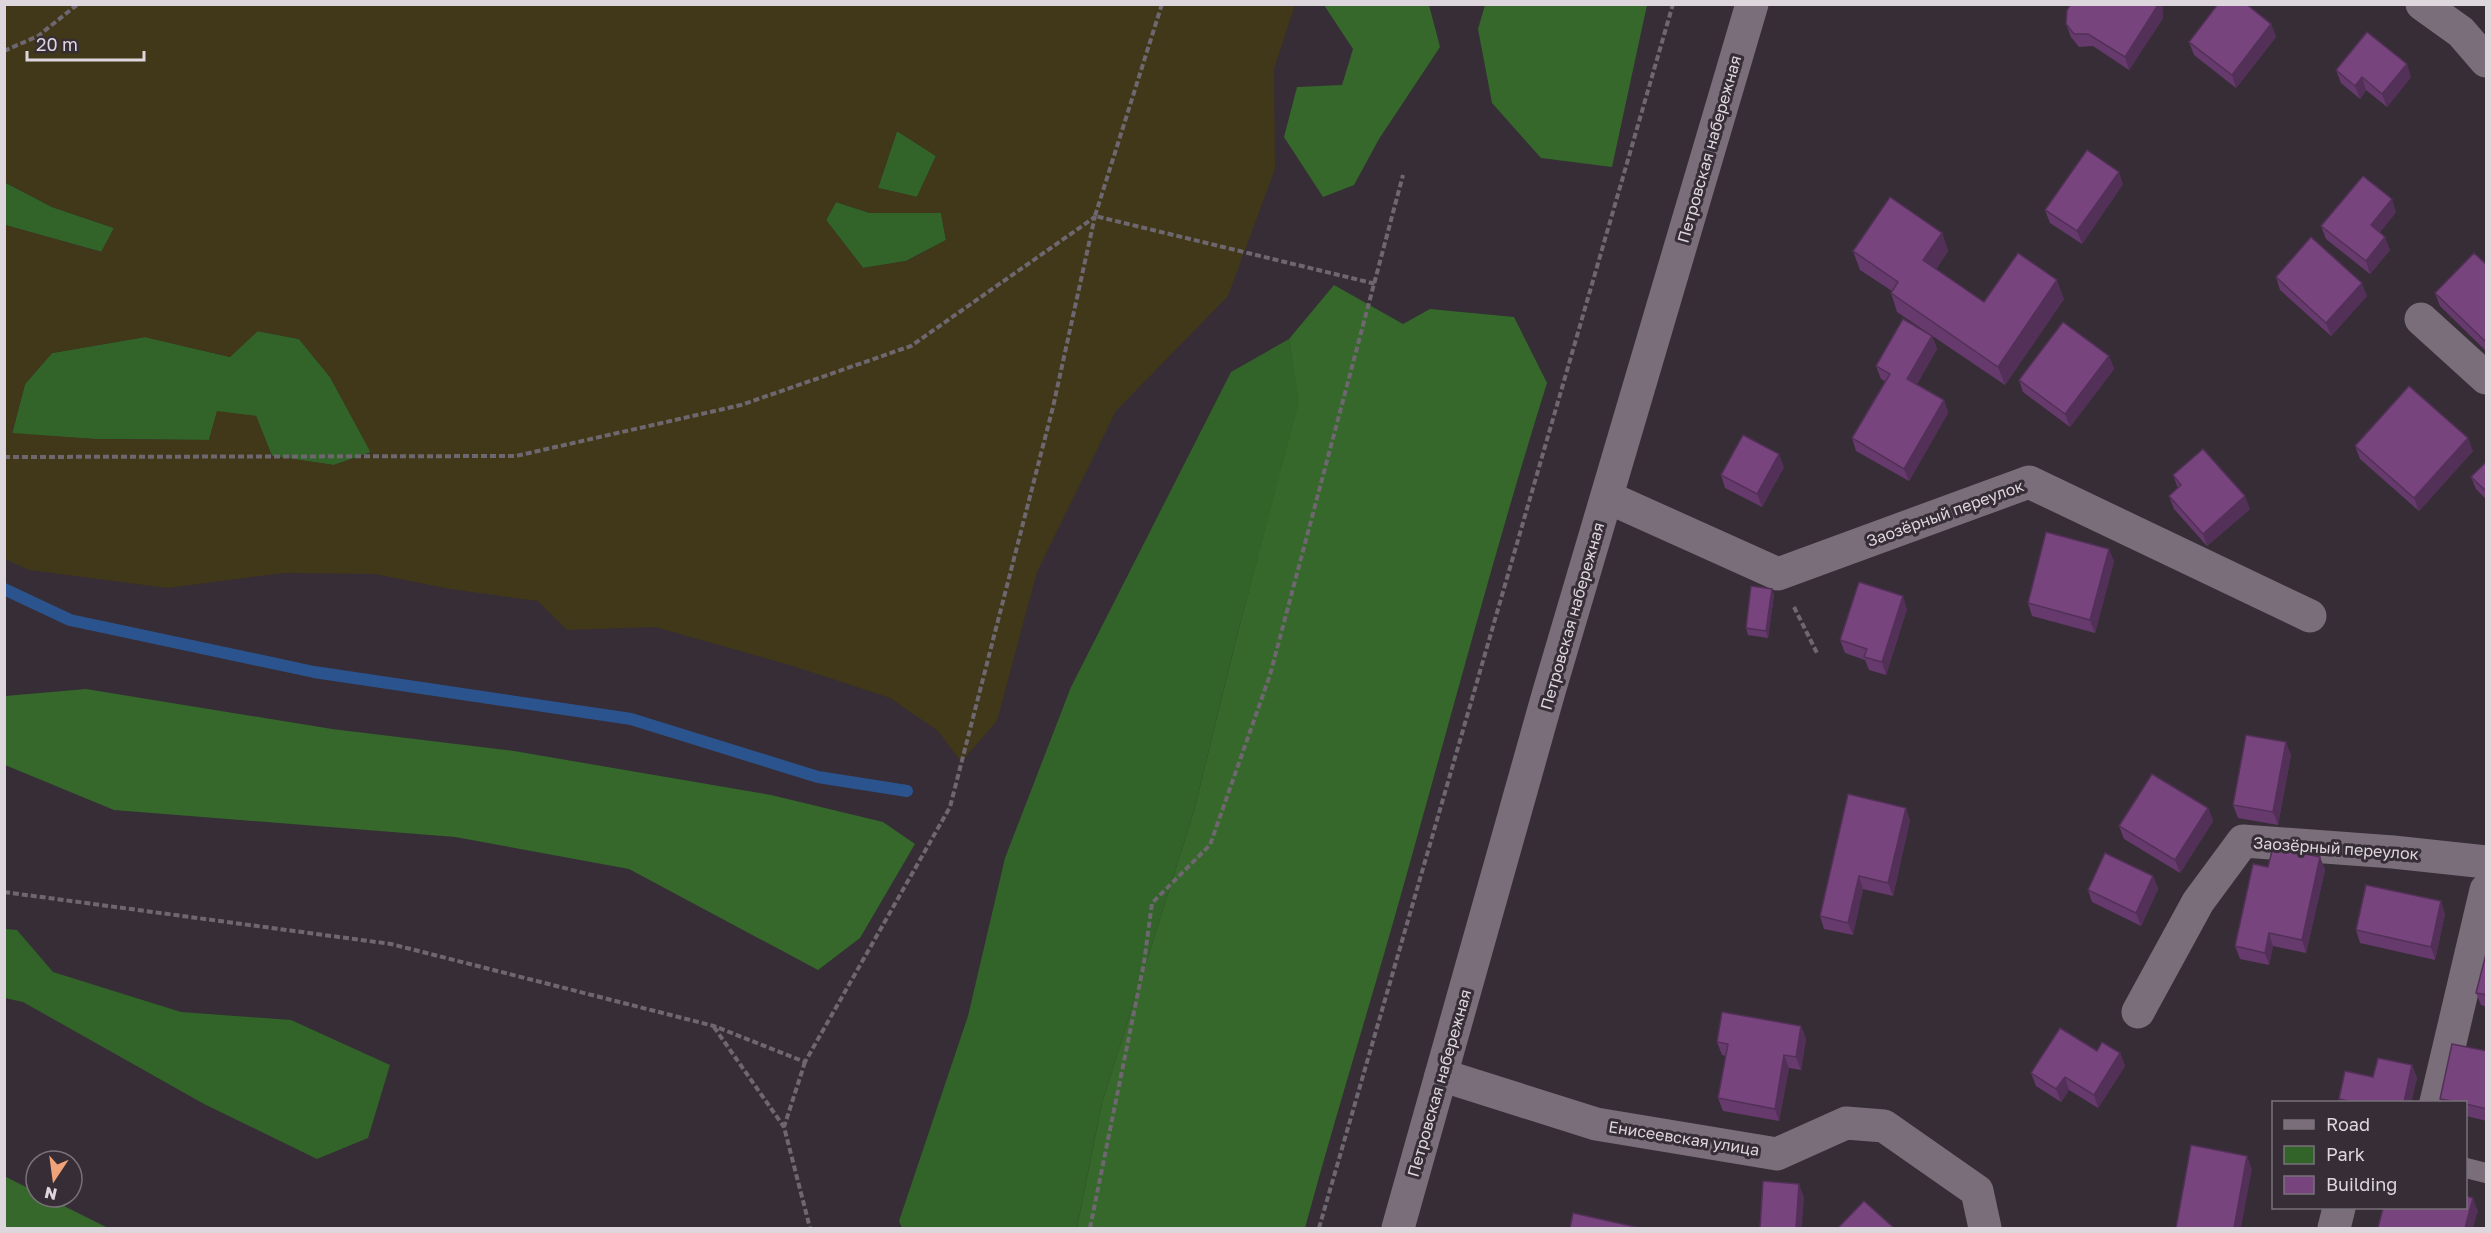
<svg xmlns="http://www.w3.org/2000/svg" width="2491" height="1233" font-family="'Golos Text',sans-serif">
  <rect width="100%" height="100%" fill="#362d37"/>
  <!-- green -->
  <g fill="#326328">
    <path d="M897,131l39,25 -19,41 -39,-9z"/>
    <path d="M4,182l48,25 62,21 -12,24 -97,-27z"/>
    <path d="M836,202l34,11h71l5,27 -40,21 -43,7 -37,-48z"/>
    <path d="M257,331l42,8 31,38 41,75 -37,13 -62,-9 -16,-40 -39,-4 -8,28 -114,-1 -83,-5 13,-50 27,-31 93,-16 85,20z"/>
    <path d="M1289,339l11,63 -62,230 -44,179 -92,292 -25,125h-175l-3,-7 69,-205 37,-158 66,-171 160,-315z"/>
    <path d="M5,929l12,1 36,42 128,40 110,8 99,45 -22,73 -51,21 -113,-55 -181,-102 -18,-4z"/>
  </g>
  <!-- forest -->
  <g fill="#35682a">
    <path d="M1324,5h105l11,42 -61,92 -25,46 -31,12 -39,-60 13,-50 45,-2 11,-36z"/>
    <path d="M1485,5h162l-35,162 -71,-9 -49,-55 -14,-74z"/>
    <path d="M1334,285l69,39 27,-15 84,8 33,66c-52,166 -96,334 -143,501 -32,115 -68,229 -99,344h-228l25,-125 92,-292 44,-179 61,-230 -10,-63z"/>
    <path d="M86,689l246,40 182,22 257,44 112,27 32,22 -55,94 -42,32 -189,-101 -174,-32 -341,-27 -109,-45v-69z"/>
    <path d="M4,1176l32,16v5h10l62,31h-103z"/>
  </g>
  <!-- sand -->
  <path fill="#403818" fill-rule="evenodd" d="M5,4h1290v1l-21,64 1,100 -47,127 -112,115 -79,161 -40,149 -36,41 -23,-31 -48,-33 -97,-32 -138,-39 -88,3 -29,-29 -88,-12 -75,-15 -91,-1 -117,15 -138,-18 -24,-11v-334l96,27 13,-24 -62,-21 -47,-25zM897,131l39,25 -19,41 -39,-9zM836,202l34,11h71l5,27 -39,21 -44,7 -37,-48zM258,331l41,8 31,38 41,76 -37,12 -62,-9 -16,-40 -39,-5 -8,29 -114,-1 -83,-6 13,-49 27,-31 93,-16 85,20z"/>
  <g fill="none" stroke-linecap="round" stroke-linejoin="round">
    <!-- stream -->
    <path stroke="#2b548f" stroke-width="12" d="M4,589l66,31 244,52 317,47 187,58 89,14"/>
    <!-- path -->
    <g stroke="#6f6770" stroke-width="4" stroke-dasharray="6 3" stroke-linecap="butt">
      <path d="M1162,4l-67,212 281,68"/>
      <path d="M4,51l34,-15 40,-32"/>
      <path d="M4,457l512,-1 225,-51 170,-59 184,-129"/>
      <path d="M1794,607l24,48"/>
      <path d="M4,892l387,52 323,82 91,36 145,-255 103,-400 42,-191"/>
      <path d="M714,1027l70,100"/>
      <path d="M805,1062l-21,65 26,101"/>
      <path d="M1090,1228l54,-265 8,-60 58,-58 60,-170 133,-500"/>
      <path d="M1319,1228l354,-1224"/>
    </g>
    <!-- service -->
    <path stroke="#796e7a" stroke-width="20" d="M2466,1168l20,5"/>
    <!-- minor -->
    <g stroke="#796e7a" stroke-width="33">
      <path d="M2422,4l39,28 25,29"/>
      <path d="M2421,319l65,59"/>
      <path d="M1607,497l171,77 251,-92 281,134"/>
      <path d="M2138,1012l60,-110 45,-61 150,11 93,10"/>
      <path d="M1441,1075l155,49 181,30 69,-31 38,3 93,65 8,37"/>
      <path d="M2436,1102l50,-212"/>
      <path d="M2334,1228l5,-20"/>
    </g>
    <!-- secondary -->
    <path stroke="#796e7a" stroke-width="33" d="M1398,1228l150,-533 204,-691"/>
  </g>
  <!-- wall -->
  <g fill="#663a6c">
    <path d="M2071,4h91l1,14 -34,52 -36,-24 -14,1 -8,-10 -5,-13z"/>
    <path d="M2271,24l5,13 -40,51 -42,-33 -5,-13z"/>
    <path d="M2336,70l75,7 -24,30 -21,-17 -6,9 -19,-16z"/>
    <path d="M2123,184l-41,60 -32,-21 -5,-13z"/>
    <path d="M2396,212l-16,20 10,18 -20,24 -44,-35 -5,-13z"/>
    <path d="M1942,233l6,18 -12,18 48,33 80,-3 -59,86 -108,-73 -6,-19 1,-2 -32,-21 -7,-19z"/>
    <path d="M2487,265v87l-47,-46 -5,-13z"/>
    <path d="M2276,277l91,19 -36,40 -51,-46z"/>
    <path d="M1932,336l5,13 -20,35 27,16 4,13 -39,68 -53,-30 -4,-13 33,-57 -4,-2 -5,-13z"/>
    <path d="M2109,356l5,13 -44,58 -47,-35 -4,-12z"/>
    <path d="M2355,446l118,5 -54,60 -59,-52z"/>
    <path d="M2487,461v39l-11,-11 -5,-12z"/>
    <path d="M1784,467l-22,40 -37,-19 -4,-13z"/>
    <path d="M2173,475l77,34 -43,37 -33,-37 -5,-13 9,-8z"/>
    <path d="M2114,561l-19,72 -63,-17 -4,-13z"/>
    <path d="M1772,589l2,6 -6,43 -20,-3 -2,-7z"/>
    <path d="M1907,609l-21,66 -17,-5 -4,-10 -20,-7 -5,-13z"/>
    <path d="M2291,755l-13,70 -40,-7 -5,-13z"/>
    <path d="M2208,808l5,13 -33,52 -56,-34 -5,-13z"/>
    <path d="M1910,820l-17,76 -30,-7 -10,46 -29,-6 -4,-13z"/>
    <path d="M2320,857l5,13 -19,83 -33,-7 -4,19 -29,-6 -5,-13 33,-79z"/>
    <path d="M2153,876l5,13 -17,37 -49,-24 -4,-12z"/>
    <path d="M2445,914l-10,46 -75,-17 -4,-13z"/>
    <path d="M2487,950v57l-6,-2 -5,-12z"/>
    <path d="M1801,1026l5,13 -5,31 -12,-2 -10,53 -56,-10 -5,-13 8,-42 -4,-1 -5,-13z"/>
    <path d="M2097,1051l23,2 5,13 -27,42 -29,-18 -8,12 -25,-16 -5,-13z"/>
    <path d="M2487,1051v70l-21,-5v-14h-25l-1,-3z"/>
    <path d="M2412,1065l5,13 -6,24h-71l-1,-3 34,-22z"/>
  </g>
  <!-- shaded-wall -->
  <g fill="#533058">
    <path d="M2158,4h4l1,14 -34,52 -4,-13z"/>
    <path d="M2271,24l5,13 -40,51 -4,-13z"/>
    <path d="M2407,64l4,13 -24,30 -5,-13z"/>
    <path d="M2362,77l4,13 -6,9 -5,-13z"/>
    <path d="M2119,172l4,12 -41,60 -5,-13z"/>
    <path d="M2392,199l4,13 -21,26 -4,-13z"/>
    <path d="M1942,233l6,18 -18,28 -7,-19z"/>
    <path d="M2385,237l5,13 -20,24 -4,-13z"/>
    <path d="M2057,280l7,19 -59,86 -7,-18z"/>
    <path d="M2362,283l5,13 -36,40 -5,-13z"/>
    <path d="M1932,336l5,13 -25,43 -5,-13z"/>
    <path d="M2109,356l5,13 -44,58 -5,-13z"/>
    <path d="M1944,400l4,13 -39,68 -5,-12z"/>
    <path d="M2468,438l5,13 -54,60 -5,-13z"/>
    <path d="M1779,454l5,13 -22,40 -5,-13z"/>
    <path d="M2245,496l5,13 -43,37 -4,-12z"/>
    <path d="M2109,549l5,12 -19,72 -5,-13z"/>
    <path d="M1772,589l2,6 -6,43 -2,-7z"/>
    <path d="M1903,596l4,13 -21,66 -4,-13z"/>
    <path d="M2286,742l5,13 -13,70 -5,-13z"/>
    <path d="M1906,808l4,12 -17,76 -5,-13z"/>
    <path d="M2208,808l5,13 -33,52 -5,-13z"/>
    <path d="M2320,857l5,13 -19,83 -4,-13z"/>
    <path d="M1859,876l4,13 -10,46 -5,-12z"/>
    <path d="M2153,876l5,13 -17,37 -5,-13z"/>
    <path d="M2441,901l4,13 -10,46 -4,-13z"/>
    <path d="M2269,933l4,13 -4,19 -4,-12z"/>
    <path d="M1801,1026l5,13 -5,31 -5,-13z"/>
    <path d="M2120,1053l5,13 -27,42 -4,-13z"/>
    <path d="M1784,1055l5,13 -10,53 -4,-12z"/>
    <path d="M2412,1065l5,13 -6,24h-7z"/>
    <path d="M2065,1077l4,13 -8,12 -5,-13z"/>
    <path d="M2247,1156l5,13 -11,59h-7z"/>
    <path d="M1799,1184l5,13 -2,31h-6z"/>
    <path d="M2473,1198l5,13 -5,17h-8z"/>
  </g>
  <!-- building -->
  <g fill="#77447d" stroke="#533058" stroke-width="1.5">
    <path d="M2071,4h87v1l-33,52 -37,-23h-14l-8,-10 1,-14z"/>
    <path d="M2218,4h28l25,20 -39,51 -43,-33z"/>
    <path d="M2367,32l40,32 -25,30 -20,-17 -7,9 -19,-16z"/>
    <path d="M2087,150l32,22 -42,59 -32,-21z"/>
    <path d="M2363,176l29,23 -21,26 14,12 -19,24 -45,-35z"/>
    <path d="M1890,197l52,36 -19,27 61,42 34,-49 39,27 -59,87 -107,-74 7,-11 -45,-31z"/>
    <path d="M2311,237l51,46 -36,40 -50,-46z"/>
    <path d="M2474,253l13,12v78l-52,-50z"/>
    <path d="M1903,319l29,17 -25,43 37,21 -40,69 -52,-31 38,-64 -14,-8z"/>
    <path d="M2063,322l46,34 -44,58 -46,-34z"/>
    <path d="M2409,386l59,52 -54,60 -59,-52z"/>
    <path d="M1743,435l36,19 -22,40 -36,-19z"/>
    <path d="M2203,449l42,47 -42,38 -34,-38 12,-11 -8,-10z"/>
    <path d="M2487,461v31l-16,-15z"/>
    <path d="M2046,532l63,17 -19,71 -62,-17z"/>
    <path d="M1859,582l44,14 -21,66 -18,-5 3,-8 -27,-9z"/>
    <path d="M1751,586l21,3 -6,42 -20,-3z"/>
    <path d="M2246,735l40,7 -13,70 -40,-7z"/>
    <path d="M2152,774l56,34 -33,52 -56,-34z"/>
    <path d="M1848,794l58,14 -18,75 -29,-7 -11,47 -28,-7z"/>
    <path d="M2273,847l47,10 -18,83 -33,-7 -4,20 -30,-7 18,-82 15,3z"/>
    <path d="M2105,853l48,23 -17,37 -48,-23z"/>
    <path d="M2366,885l75,16 -10,46 -75,-17z"/>
    <path d="M2487,950v45l-11,-2z"/>
    <path d="M1722,1012l79,14 -5,31 -12,-2 -9,54 -57,-11 10,-54 -11,-2z"/>
    <path d="M2060,1028l37,23 5,-9 18,11 -26,42 -29,-18 -9,12 -25,-16z"/>
    <path d="M2452,1044l35,7v58l-21,-5v-2h-8l-18,-3z"/>
    <path d="M2378,1058l34,7 -8,37h-51l-14,-3 6,-28 28,6z"/>
    <path d="M2191,1145l56,11 -13,72h-58z"/>
    <path d="M1763,1181l36,3 -3,44h-36z"/>
    <path d="M2466,1196l7,2 -8,30h-87l5,-20h83z"/>
    <path d="M1864,1201l30,27h-56z"/>
    <path d="M1573,1213l67,15h-70z"/>
  </g>
  <g text-anchor="middle" dominant-baseline="central" stroke-width="6" stroke-linejoin="round" paint-order="stroke">
    <!-- street labels -->
    <g font-size="16" fill="#ddd7dd" stroke="#362d37">
      <text transform="translate(1709 149) rotate(-74)">Петровская набережная</text>
      <text transform="translate(1945 513) rotate(-20)">Заозёрный переулок</text>
      <text transform="translate(1572 616) rotate(-74)">Петровская набережная</text>
      <text transform="translate(2336 848) rotate(4)">Заозёрный переулок</text>
      <text transform="translate(1439 1083) rotate(-74)">Петровская набережная</text>
      <text transform="translate(1684 1138) rotate(9)">Енисеевская улица</text>
    </g>
  </g>
  <!-- border -->
  <rect width="2491" height="1233" fill="none" stroke="#ddd7dd" stroke-width="12"/>
  <!-- legend -->
  <rect x="2272" y="1101" width="195" height="108" fill="#362d37" stroke="#797179" stroke-width="1.5"/>
  <rect x="2284" y="1120" width="30" height="9" fill="#796e7a" stroke="#797179" stroke-width="1.5"/>
  <text x="2326" y="1131" font-size="18" fill="#ddd7dd">Road</text>
  <rect x="2284" y="1146" width="30" height="18" fill="#326328" stroke="#797179" stroke-width="1.5"/>
  <text x="2326" y="1161" font-size="18" fill="#ddd7dd">Park</text>
  <rect x="2284" y="1176" width="30" height="18" fill="#77447d" stroke="#797179" stroke-width="1.5"/>
  <text x="2326" y="1191" font-size="18" fill="#ddd7dd">Building</text>
  <!-- north arrow -->
  <g transform="translate(54 1179) rotate(193)"><circle r="28" fill="#362d37" stroke="#797179" stroke-width="1.5"/>
  <path d="M0-4.5L10 22L0 15L-10 22Z" fill="#f0a279"/>
  <text y="-9" font-size="16" font-weight="bold" text-anchor="middle" fill="#ddd7dd">N</text>
  </g>
  <!-- scale -->
  <path d="M27 51v9h117v-9" fill="none" stroke="#ddd7dd" stroke-width="3"/>
  <text x="36" y="51" font-size="18" fill="#ddd7dd" stroke="#362d37" stroke-width="4.5" paint-order="stroke">20 m</text>
</svg>
